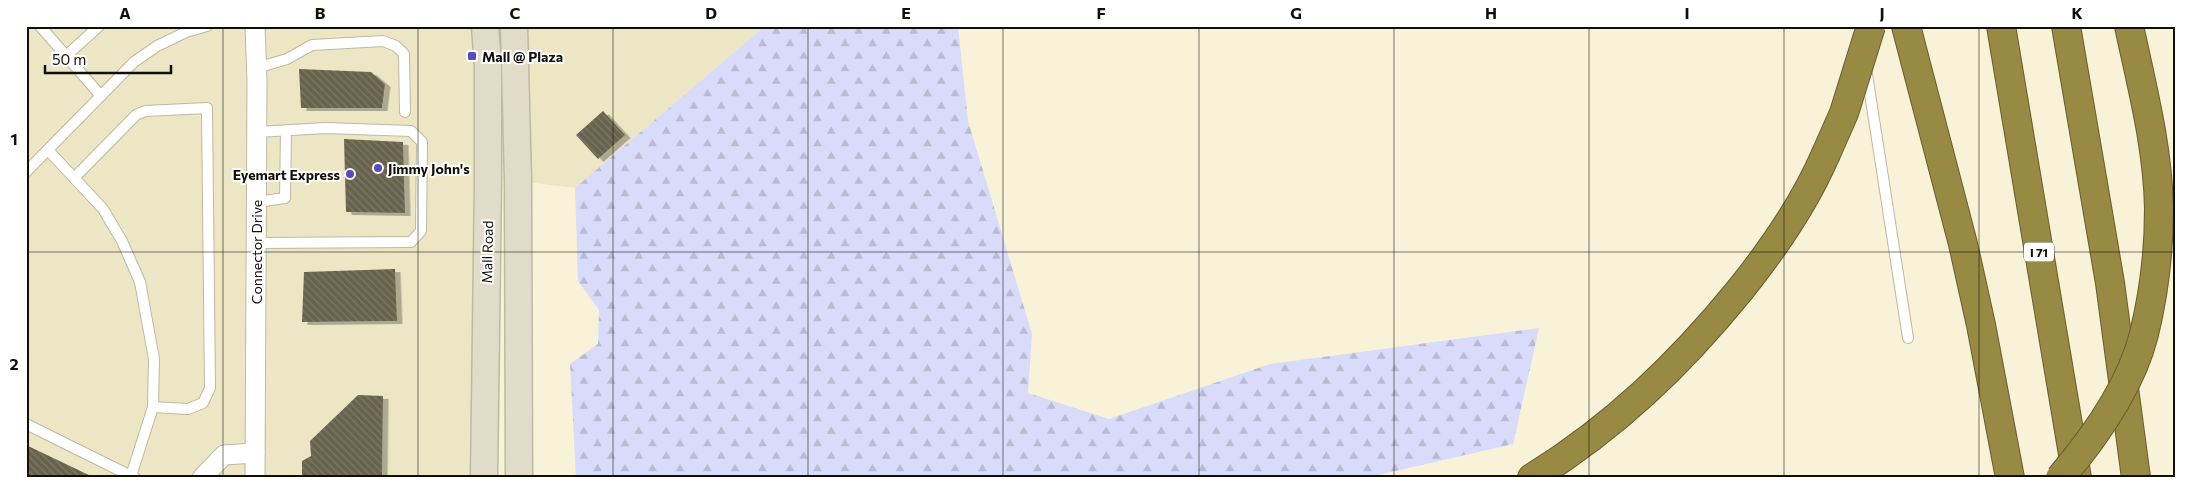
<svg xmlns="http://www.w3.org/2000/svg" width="2202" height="504" font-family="Commissioner,sans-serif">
  <defs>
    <pattern id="forest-firs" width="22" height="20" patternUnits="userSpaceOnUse" patternTransform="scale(1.25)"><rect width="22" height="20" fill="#d9dbfa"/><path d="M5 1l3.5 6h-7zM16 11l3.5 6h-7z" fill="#b9bbd5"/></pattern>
    <pattern id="building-back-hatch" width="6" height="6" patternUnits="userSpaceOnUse" patternTransform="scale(1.25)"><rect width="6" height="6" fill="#68644d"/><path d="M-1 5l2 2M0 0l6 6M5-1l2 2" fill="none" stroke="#7c7967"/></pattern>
    <filter id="shadow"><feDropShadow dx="5.5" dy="3" stdDeviation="0" flood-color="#0004"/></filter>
  </defs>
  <rect width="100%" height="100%" fill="#f7f2d8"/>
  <!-- built -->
  <g fill="#ece6c5">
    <path d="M26,26h459l-1,452h-458z"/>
    <path d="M514,26h251l-190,162 -57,-7z"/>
  </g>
  <!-- forest -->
  <path fill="url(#forest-firs)" d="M765,26h193l10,95 64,213 -4,59 81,26 161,-55 269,-36 -26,116 -148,34h-789l-6,-114 28,-20 1,-34 -21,-29 -3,-93z"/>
  <!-- building -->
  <g fill="url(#building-back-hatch)" filter="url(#shadow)">
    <path d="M299,69l72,3 14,12 -3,24h-81z"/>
    <path d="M603,111l22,24 -27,24 -22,-24z"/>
    <path d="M344,139l59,3 2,71 -59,-1z"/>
    <path d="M395,269l2,52 -95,1 2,-50z"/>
    <path d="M358,395l25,1 -1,82h-80v-17l9,-5 -1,-15z"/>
    <path d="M26,445l69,33h-69z"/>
  </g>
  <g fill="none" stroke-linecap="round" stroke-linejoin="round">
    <defs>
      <g id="lane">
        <path d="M40,26l61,70"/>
        <path d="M66,56l33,-30"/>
        <path d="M256,68l31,-9 25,-14 71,-4 13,5 8,8 1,58"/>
        <path d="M1866,68l42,270"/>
        <path d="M48,150l55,59 19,32 18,41 14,77 -1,48 -22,69"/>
        <path d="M26,172l108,-110 23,-16 29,-14 21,-6"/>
        <path d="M74,178l62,-63 9,-4 62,-3 3,280 -7,15 -15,6 -35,-2"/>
        <path d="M257,202l28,-4 1,-67"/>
        <path d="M257,243l154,-1 10,-11 1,-89 -11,-11 -85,-3 -69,4"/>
        <path d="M26,424l109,54"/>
      </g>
      <g id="street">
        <path d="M255,26l2,55 -2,397"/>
        <path d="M202,478l22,-23 31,-2"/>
      </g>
      <g id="secondary">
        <path d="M514,26l4,155 1,297"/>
        <path d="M484,478l4,-297v-114l-3,-41"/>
      </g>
      <g id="highway">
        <path d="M1906,26l57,218 18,81 29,153"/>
        <path d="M2001,26l76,452"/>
        <path d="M2066,26l44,257 26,195"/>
        <path d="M2129,26c13,61 29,121 30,183"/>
        <path d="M1532,478c82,-51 147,-113 208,-188 33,-41 64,-86 85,-134"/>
      </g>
    </defs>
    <!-- lane casing -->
    <use href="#lane" stroke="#beb9a1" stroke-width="12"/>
    <!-- street casing -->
    <use href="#street" stroke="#beb9a1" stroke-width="21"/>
    <!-- secondary casing -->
    <use href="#secondary" stroke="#beb9a1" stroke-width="29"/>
    <!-- highway casing -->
    <use href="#highway" stroke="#695e2e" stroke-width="30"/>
    <!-- lane -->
    <use href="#lane" stroke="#fff" stroke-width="10"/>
    <!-- street -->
    <use href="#street" stroke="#fff" stroke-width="19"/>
    <!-- secondary -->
    <use href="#secondary" stroke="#e0dcc7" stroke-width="26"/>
    <!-- highway -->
    <use href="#highway" stroke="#988943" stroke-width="28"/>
    <defs>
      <g id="highway-bridge">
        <path d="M1825,156l19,-43 27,-87"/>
        <path d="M2060,478c35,-41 71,-92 84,-144 10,-41 15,-83 15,-125"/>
      </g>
    </defs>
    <!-- highway-bridge casing -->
    <use href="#highway-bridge" stroke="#695e2e" stroke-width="30" stroke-linecap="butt"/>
    <!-- highway-bridge -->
    <use href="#highway-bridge" stroke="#988943" stroke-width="28"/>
  </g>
  <!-- grid -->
  <path fill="none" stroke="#110f07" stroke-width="1" stroke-opacity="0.55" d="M223,26v452M418,26v452M613,26v452M808,26v452M1003,26v452M1199,26v452M1394,26v452M1589,26v452M1784,26v452M1979,26v452M26,252h2150"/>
  <!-- markers -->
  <g fill="#574bc3" stroke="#fff" stroke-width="2">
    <rect x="467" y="51" width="10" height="10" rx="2.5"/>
    <circle cx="378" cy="168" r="5"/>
    <circle cx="350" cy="174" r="5"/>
  </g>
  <g text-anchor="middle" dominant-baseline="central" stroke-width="4" stroke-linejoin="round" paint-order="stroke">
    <!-- shield labels -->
    <rect fill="#fff" stroke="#585751" stroke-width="1" x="2024" y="242.5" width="30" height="19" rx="4"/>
    <g font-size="12" font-weight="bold" fill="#110f07">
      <text x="2039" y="252">I 71</text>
    </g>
    <!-- poi labels -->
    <g font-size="14" font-weight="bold" fill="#110f07" stroke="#fff" text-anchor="start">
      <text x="482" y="56">Mall @ Plaza</text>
      <text x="388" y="168">Jimmy John's</text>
      <text x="340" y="174" text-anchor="end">Eyemart Express</text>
    </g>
    <!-- street labels -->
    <g font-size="14" fill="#110f07" stroke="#fff">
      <text transform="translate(256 252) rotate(-90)">Connector Drive</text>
      <text transform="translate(487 252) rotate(-89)">Mall Road</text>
    </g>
  </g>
  <!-- border -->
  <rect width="2202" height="504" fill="none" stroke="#ffffff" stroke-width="55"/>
  <!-- scale -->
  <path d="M45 65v8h126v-8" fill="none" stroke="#110f07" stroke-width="2.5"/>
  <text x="52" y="65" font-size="15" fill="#110f07" stroke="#ffffff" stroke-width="4" paint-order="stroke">50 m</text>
  <rect x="28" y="28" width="2146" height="448" fill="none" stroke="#110f07" stroke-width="2"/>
  <g font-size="16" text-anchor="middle" font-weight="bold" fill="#110f07">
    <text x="125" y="19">A</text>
    <text x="320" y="19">B</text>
    <text x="515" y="19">C</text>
    <text x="711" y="19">D</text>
    <text x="906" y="19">E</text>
    <text x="1101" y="19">F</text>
    <text x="1296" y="19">G</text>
    <text x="1491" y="19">H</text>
    <text x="1687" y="19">I</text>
    <text x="1882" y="19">J</text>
    <text x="2077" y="19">K</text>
    <text x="14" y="145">1</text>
    <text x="14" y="370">2</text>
  </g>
</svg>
